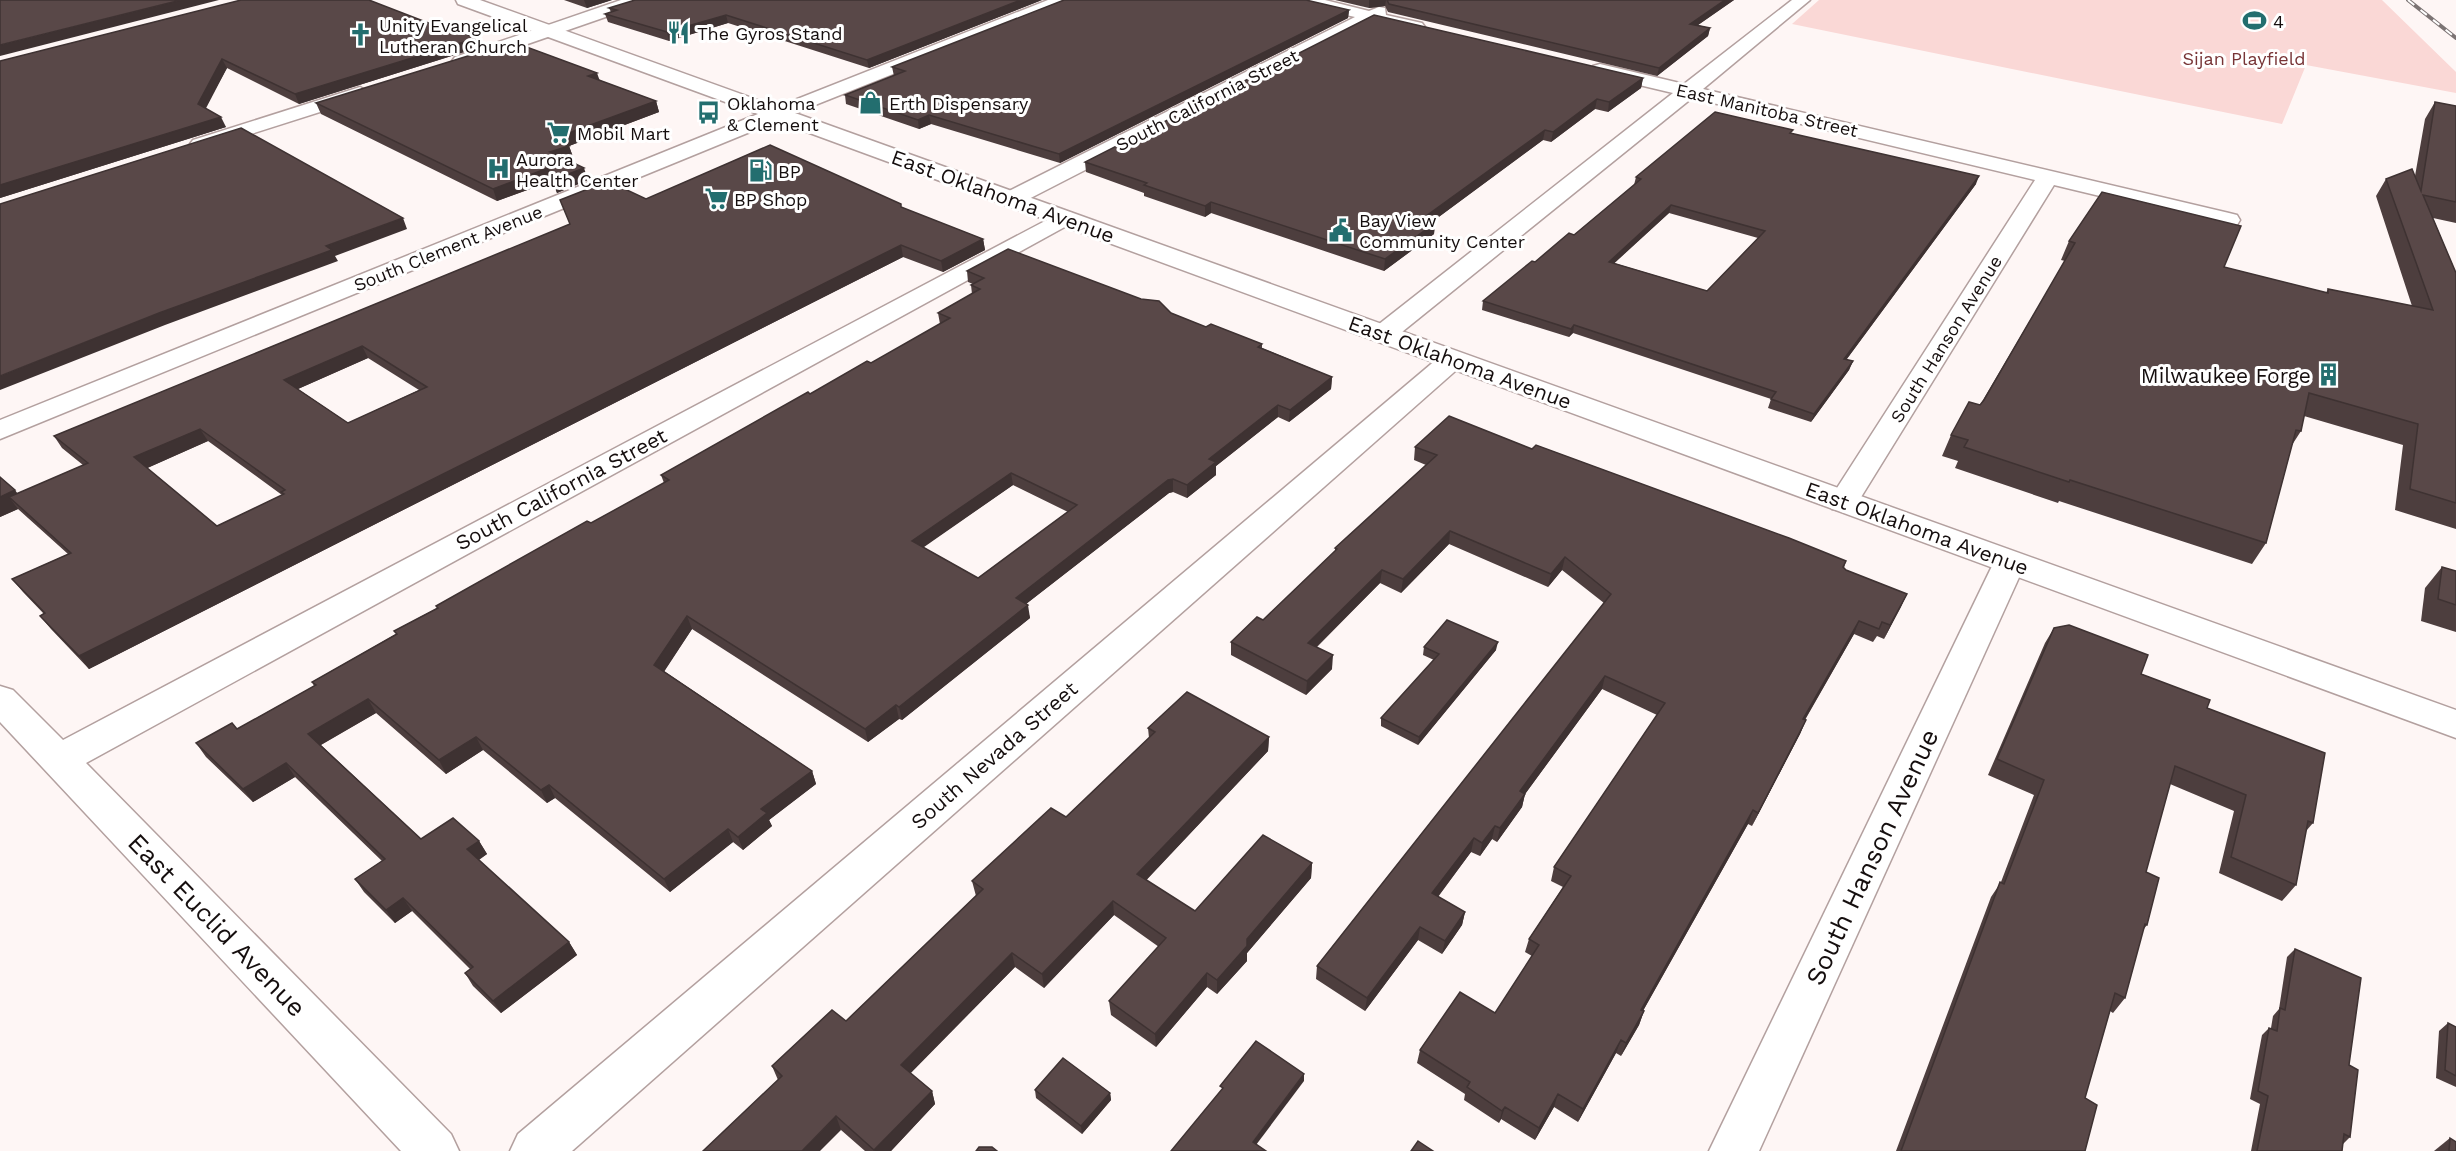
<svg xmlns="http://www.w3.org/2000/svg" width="2456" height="1151" font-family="'Work Sans',sans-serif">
  <rect width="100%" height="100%" fill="#fef6f5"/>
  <!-- green -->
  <path fill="#fad8d6" d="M1819,0h563l74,72v21l-150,-28 -24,59 -490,-100z"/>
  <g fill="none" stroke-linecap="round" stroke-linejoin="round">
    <defs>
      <g id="street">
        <path d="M621,0h24l-2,4 -176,61h-12l-3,-4 3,-4z"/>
        <path d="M1296,0h29l44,11 10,-4 6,1 1,7 36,8 3,4 -9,5 -43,-10 -354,182h-16l-3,-5 3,-5 352,-177 -57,-13z"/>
        <path d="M1792,0h18l-107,89 526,124 8,2 3,5 -3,5 -8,2 -175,-42 -196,317 -4,7 -11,2 -11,-2 -4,-7 207,-322 -343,-82 -300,242 -9,2 -9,-2 -4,-6 4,-6 299,-235 -80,-19 -2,-4 2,-4 7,-2 84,20z"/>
        <path d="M360,87l10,6 -3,4 -160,51h-14l-3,-4 3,-4z"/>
        <path d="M1064,211l8,2 3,5 -3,5 -986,540 365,371 8,17h-58l-401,-429v-36l13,4 50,50z"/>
        <path d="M1452,352l9,2 4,6 -4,6 -889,785h-62l8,-17 925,-780z"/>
        <path d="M2010,551l12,4 4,7 -267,589h-50l285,-589 4,-7z"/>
      </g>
      <path id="secondary" d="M456,0h24l297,107 271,-107h23l-2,4 -274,109 1661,597v28l-1679,-617 -777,318v-19l758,-306 -300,-110z"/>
    </defs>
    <!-- street casing -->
    <use href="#street" stroke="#b3a09f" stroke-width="3"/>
    <!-- secondary casing -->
    <use href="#secondary" stroke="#b3a09f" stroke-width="3"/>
    <!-- street -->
    <use href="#street" fill="#fff" fill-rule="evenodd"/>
    <!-- secondary -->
    <use href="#secondary" fill="#fff" fill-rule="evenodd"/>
    <defs>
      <path id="rail" d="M2408,0l48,38"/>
    </defs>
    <!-- rail casing -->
    <use href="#rail" stroke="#7c7474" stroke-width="4"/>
    <!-- rail -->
    <use href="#rail" stroke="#fff" stroke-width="2" stroke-dasharray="8" stroke-linecap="butt"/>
  </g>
  <!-- wall -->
  <g fill="#4d3e3e" fill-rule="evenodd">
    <path d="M564,0h48l-25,8z"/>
    <path d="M1042,0l-173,68 -141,-45 -59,18 -61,-19 -3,-8 6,-2 -2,-4z"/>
    <path d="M1335,0h399l-36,25 12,3 -2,8 -51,40 -269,-64 -3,-6 -16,2z"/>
    <path d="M1349,10l-1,8 -288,145 -129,-39 -12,5 -73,-25 -1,-9 49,-19 -2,-9z"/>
    <path d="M431,24l46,14 3,9 -181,57 -72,-36 -22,40 21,19 -226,71v-137z"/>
    <path d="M1643,78l-2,10 -33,24 -13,-3 -44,33 -8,-2 -111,82 3,1 -1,11 -50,37 -173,-58 -6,4 -61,-21v-3l-58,-21 -1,-10z"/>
    <path d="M599,80l57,21 3,11 -90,34 4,11 -7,3 22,20 -31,13 -5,-12 -55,20 -176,-87 -5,-11z"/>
    <path d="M2435,102l21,4v117l-23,-5 23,55v256l-61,-19 8,-65 -99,-29 -3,15 -9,14 -26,98 -14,21 -193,-63 -1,2 -103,-35 3,-7 -16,-5 9,-21 29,-30 85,-144 -4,-1 8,-19 155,26 102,26 2,-4 84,17 -36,-110 10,-17 29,-3 10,-57z"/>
    <path d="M1793,134l183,50 -130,176 7,1 -4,9 -38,52 -43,-14 3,-9 -198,-66 -4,4 -87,-27 1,-9 52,-39 39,-27 60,-50 2,-8zM1669,213l89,25 -51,53 -93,-28z"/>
    <path d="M646,199l256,9 81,31 2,11 -42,22 -40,-15 -814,412 -38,-40 -11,-13 4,-2 -21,-22 -11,-13 56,-25 -50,-45 -18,8v-40l17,17 66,-29 -21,-17 -8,-12zM368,358l51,32 -71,33 -50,-34zM208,441l74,54 -65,31 -70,-58z"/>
    <path d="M967,271l204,42 35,14 56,17v4l70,29 -1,12 -42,33 -11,-5 -62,49v9l-29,23 -14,-6 -4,1 -143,111 4,14 -128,102 -3,-1 -31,23 -176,-113 -28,42 148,100 4,13 -47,36 3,6 -29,24 -10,-8 -63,50 -115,-94 -8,5 -64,-53 -37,24 -70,-61 -55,32 100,94 58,2 8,13 -8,6 90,82 8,13 -76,58 -28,-27 -8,-13 5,-4 -58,-58 -17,12 -31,-31 -9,-13 27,-18 -87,-84 -42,25 -47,-45 -10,-14 41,-14 77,-43 -2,-4 84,-48 -2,-3 43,-23 -1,-2 155,-83 73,-40 -3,-8 149,-81 61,-31 69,-39 -2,-11 34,-19 -1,-9 2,-1 -5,-2zM1013,485l55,27 -90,66 -55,-31z"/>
    <path d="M1415,447l117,2 314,112 -2,7 2,2 61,24 -23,45 -7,-3 -4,6 -19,-8 -49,86h1l-6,14 -48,92 -4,-2 -105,187h1l-5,14 -18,31 -5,-3 -38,69 -24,-15 -19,33 -34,-21 -2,4 -35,-23 1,-6 -48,-31 3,-13 75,-37 37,-57 -7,-4 4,-13 34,-52 -12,-6 3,-14 103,-152 -55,-26 -77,105 -3,13 -25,35 -5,-3 -12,17 -9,-4 -33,45 27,15 -3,13 -20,29 -24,-14 -53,71 -49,-32 1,-13 287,-363 -42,-33 -14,17 -99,-43 -48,49 -21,-10 -63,64 15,22 -26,26 -75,-40v-13l32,-22 72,-68v-4l91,-83 -12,-5z"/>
    <path d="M2442,567l14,4v61l-35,-11 4,-33z"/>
    <path d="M2054,628l153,80 106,115 -7,8 -10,54 -14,16 -63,-28 15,-62 -64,-27 -24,88 1,53 -4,5 -18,68 -12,15 -3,-2 -25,87v53h-189l95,-254 10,-15 33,-87 -46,-20 57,-132z"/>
    <path d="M1424,647l72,3 -78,95 -37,-19v-8l53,-58 -11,-5z"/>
    <path d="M1148,728l121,9 -1,14 -122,129 49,31 117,-48 -1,15 -64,75v8l-30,33 -10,-7 -51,60 -45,-32 -2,-14 50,-54 -45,-32 -70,73 -29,-21 -105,106 22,18 3,13 -44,47h-26l-24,-21 -63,-50 -6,-14 74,-45 130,-125 -4,-15 94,-64 83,-79z"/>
    <path d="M2295,949l54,116 1,72 -7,7 -1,7h-91l9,-47 -10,-5 12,-64 7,-7h2l2,-12 6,-7 8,-52z"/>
    <path d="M2448,1023l8,4v60l-20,-9 3,-47z"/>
    <path d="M1035,1090l75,3 1,7 -29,34 -46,-36z"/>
    <path d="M2450,1138l6,13h-22z"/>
  </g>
  <!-- shaded-wall -->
  <g fill="#3e3232">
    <path d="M181,0h38l-219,56v-11z"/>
    <path d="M584,0h28l-25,8z"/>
    <path d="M1021,0h21l-173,68 -2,-8z"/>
    <path d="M1369,0h17l-1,6 -16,2z"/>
    <path d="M1725,0h9l-46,32 2,-8z"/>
    <path d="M1349,10l-1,8 -288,145 -1,-9z"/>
    <path d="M726,15l2,8 -59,18 -2,-9z"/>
    <path d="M1710,28l-2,8 -51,40 2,-8z"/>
    <path d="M477,38l3,9 -181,57 -4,-10z"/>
    <path d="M222,59l5,9 -24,46 -5,-10z"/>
    <path d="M597,73l4,11 -13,-8z"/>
    <path d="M1643,78l-2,10 -33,24 1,-10z"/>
    <path d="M1597,99l-2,10 -44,33 2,-10z"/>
    <path d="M656,101l3,11 -90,34 4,11 -19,7 -4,-12 2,-13z"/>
    <path d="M929,115l2,9 -12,5 -1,-9z"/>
    <path d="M221,117l5,10 -226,71v-13z"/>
    <path d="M1545,130l-2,10 -122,90 1,-11z"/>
    <path d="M548,168l4,13 -55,20 -4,-12z"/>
    <path d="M584,168l4,12 -31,13 -4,-13z"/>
    <path d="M1979,176l-3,8 -135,183 3,-8z"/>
    <path d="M1211,202v11l-6,4v-11z"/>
    <path d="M1671,205l-2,8 -62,57 2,-8z"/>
    <path d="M403,218l4,11 -72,27 3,5 -173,64 -165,65v-14l326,-130z"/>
    <path d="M1435,223l-1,11 -50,37 1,-12z"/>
    <path d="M983,239l2,11 -42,22 -2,-11z"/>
    <path d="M901,245l2,12 -814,412 -10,-13z"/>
    <path d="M1574,325l-1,8 -4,4 2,-8z"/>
    <path d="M362,346l6,12 -77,34 -7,-12z"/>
    <path d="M1853,361l-4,9 -38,52 3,-8z"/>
    <path d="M1332,377l-1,12 -42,33 1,-12z"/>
    <path d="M1278,405v12l-62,49v9l-29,23v-13l22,-26z"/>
    <path d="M200,429l8,12 -65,29 -9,-13z"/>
    <path d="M1011,473l2,12 -99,69 -2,-13z"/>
    <path d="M1173,479v13l-4,1 -152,118 -1,-13 152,-118z"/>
    <path d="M15,490l11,15 -17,-8 9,12 -18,8v-20z"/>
    <path d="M1450,531l-1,13 -48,49 2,-14z"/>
    <path d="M1565,557l-3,13 -14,17 3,-13z"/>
    <path d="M1382,570l-2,13 -73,73 1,-13z"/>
    <path d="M1907,594l-6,13 -17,32 6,-14z"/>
    <path d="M1028,605l2,13 -128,102 -3,-13z"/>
    <path d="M687,616l5,13 -32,49 -6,-13z"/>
    <path d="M1859,621l-5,13 -57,99 6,-14z"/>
    <path d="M1498,642l-2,8 -78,95 1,-8z"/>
    <path d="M1333,655l-1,14 -26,26 1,-14z"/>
    <path d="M1605,676l-3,13 -85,116 3,-14z"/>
    <path d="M368,699l8,14 -59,34 -9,-13z"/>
    <path d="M896,705l3,14 -31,23 -3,-13z"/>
    <path d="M1806,720l-6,14 -48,92 6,-13z"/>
    <path d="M476,737l7,13 -37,24 -7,-14z"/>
    <path d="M1269,737l-1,14 -130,138 -1,-15z"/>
    <path d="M286,763l9,14 -42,25 -10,-13z"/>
    <path d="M812,771l4,13 -47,36 3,6 -29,24 -5,-13 23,-28z"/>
    <path d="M549,785l6,13 -8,5 -6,-13z"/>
    <path d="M1525,794l-3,13 -25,35 3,-14z"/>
    <path d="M1753,810l-5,14 -112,199 5,-13z"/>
    <path d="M1495,826l-3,13 -12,17 2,-13z"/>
    <path d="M728,829l5,13 -63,50 -6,-13z"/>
    <path d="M1474,838l-3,14 -41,55 2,-14z"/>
    <path d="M479,841l8,13 -12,8 -8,-13z"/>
    <path d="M1312,863l-1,15 -64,75v8l-30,33v-14l30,-41z"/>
    <path d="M403,898l9,13 -17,12 -9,-13z"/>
    <path d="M1113,901l1,14 -70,73 -2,-14z"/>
    <path d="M1465,912l-3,13 -20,29 3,-13z"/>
    <path d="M1420,927l-2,13 -53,71 2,-13z"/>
    <path d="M569,942l8,13 -76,58 -8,-12z"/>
    <path d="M1012,953l3,14 -110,112 -4,-14z"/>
    <path d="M1207,973v14l-51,60 -1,-13z"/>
    <path d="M1644,1011l-5,14 -18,31 5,-13z"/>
    <path d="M1621,1040l-5,13 -38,69 5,-13z"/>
    <path d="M1304,1074v7l-51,68v-7z"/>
    <path d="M932,1091l3,13 -44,47h-16l-1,-1z"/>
    <path d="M1110,1093l1,7 -29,34 -1,-8z"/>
    <path d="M1558,1094l-4,13 -19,33 4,-12z"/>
    <path d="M1505,1107l-4,12 -2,4 3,-12z"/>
    <path d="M836,1116l5,14 -21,21h-18z"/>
  </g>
  <!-- building -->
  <g fill="#594848" stroke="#3e3232" stroke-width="1.5" fill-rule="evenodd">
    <path d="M0,0h181l-181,45z"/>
    <path d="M241,0h128l62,24 4,-1 42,15 -182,56 -73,-35 -24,45 23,13 -221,68v-124z"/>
    <path d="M635,0h386l-154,60 -141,-45 -59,17 -62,-18 12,-4 -8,-2z"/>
    <path d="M1064,0h242l43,10 -290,144 -130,-39 -11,5 -73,-25 60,-24 -13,-4z"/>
    <path d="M1387,0h338l-35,24 20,4 -51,40 -270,-64z"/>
    <path d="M1374,15l269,63 -34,24 -12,-3 -44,33 -8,-2 -123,89 13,4 -50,36 -174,-57 -6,4 -61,-21 3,-2 -62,-21z"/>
    <path d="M500,46l11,4 13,-4 73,27 -9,3 68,25 -104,38 17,7 -19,6 34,16 -31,12 -5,-12 -55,21 -177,-86z"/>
    <path d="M2435,102l21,4v96l-33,-7 33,78v230l-46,-14 8,-65 -109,-31 -8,38 -5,-1 -30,113 -196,-63 -1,2 -105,-35 4,-7 -17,-5 18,-33 11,3 4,-5 91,-157 -6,-2 33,-49 139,34 -17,41 104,26v-4l105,21 -47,-131 26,-10 9,22z"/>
    <path d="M1715,112l78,18 -3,3 189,43 -135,183 9,2 -39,53 -43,-15 5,-7 -202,-67 -3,4 -88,-28 49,-40 3,1 34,-29 5,2 67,-56 -5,-2zM1671,205l94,26 -58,60 -98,-29z"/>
    <path d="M241,128l162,90 -77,28 6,4 -173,63 -159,63v-172z"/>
    <path d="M770,145l131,59v3l82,32 -42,22 -40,-16 -822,411 -39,-40 5,-3 -33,-34 59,-26 -62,-56 79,-34 -34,-27 516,-212 -10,-24 48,-19 38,18zM362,346l65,41 -79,36 -64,-43zM200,429l85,61 -4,2 3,2 -67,32 -83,-69z"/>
    <path d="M1008,249l133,50 18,2 12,12 35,14 5,-3 51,20 -4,3 74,30 -42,33 -12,-5 -69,54 7,3 -29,23 -14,-6 -5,1 -152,118 12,7 -129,102 -3,-2 -31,24 -178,-113 -33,49 158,106 -51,38 6,4 -29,24 -10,-8 -64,50 -115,-94 -8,5 -65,-53 -37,23 -71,-61 -60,35 113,105 32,-21 26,23 -12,8 102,93 -76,59 -28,-28 8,-6 -70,-69 -17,12 -31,-31 30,-20 -99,-96 -43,26 -47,-46 36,-20 5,6 79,-44 -4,-3 85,-48 -3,-3 44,-23 -2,-2 151,-85 4,2 78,-43 -8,-5 147,-83 2,2 57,-33 4,2 79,-45 -12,-5 42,-24 -9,-4 13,-7 -17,-7zM1011,473l66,32 -99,73 -66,-37z"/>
    <path d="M1449,416l83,33 4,-4 253,93 57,23 -3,6 3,3 61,24 -17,31 -8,-3 -3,7 -20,-8 -56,98 3,1 -48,93 -5,-3 -112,200 3,1 -18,32 -5,-3 -38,69 -25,-15 -19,34 -34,-21 -3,4 -35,-24 3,-5 -50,-32 40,-58 35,21 44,-68 -10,-6 42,-63 -17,-9 111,-164 -60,-27 -85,115 5,3 -25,34 -5,-2 -13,17 -8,-5 -42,55 33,19 -20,29 -25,-14 -53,71 -50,-32 294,-372 -46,-37 -14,17 -101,-43 -47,48 -21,-9 -74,73 25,12 -26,26 -76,-39 26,-25 6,3 74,-71 -2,-1 102,-93 -22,-8z"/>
    <path d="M0,477l15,13 -15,7z"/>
    <path d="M2442,567l14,4v34l-18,-6z"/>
    <path d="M1447,620l51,22 -79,95 -38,-19 58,-64 -15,-7z"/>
    <path d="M2069,625l79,30 -7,19 69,26 -3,8 118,45 -12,70 -5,-2 -12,64 -65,-28 15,-62 -71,-29 -29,106 13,6 -12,47 -2,-1 -20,74 -10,-5 -30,105 12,7 -12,46h-184l99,-269 4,2 40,-104 -47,-21 57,-131z"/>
    <path d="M1187,692l82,45 -132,137 58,37 68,-76 49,28 -65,76v7l-30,34 -10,-7 -52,61 -46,-33 57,-63 -53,-37 -71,73 -30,-21 -111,112 31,26 -58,59 -38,-34 -34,35h-99l79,-75 -10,-10 60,-56 14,11 137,-132 -11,-8 79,-73 15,9 89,-85 -7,-4z"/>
    <path d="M2295,949l66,29 -12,87 9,5 -8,67 -6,-3 -2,17h-85l11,-55 -10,-5 11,-63 8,3 3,-23 5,2z"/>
    <path d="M2448,1023l8,4v49l-11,-6z"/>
    <path d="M1256,1041l48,33 -51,68 13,9h-95l52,-63 -3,-2z"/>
    <path d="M1063,1058l47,35 -29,33 -46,-36z"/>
    <path d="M2450,1138l6,4v9h-7z"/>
    <path d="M1418,1141l15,10h-22z"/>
    <path d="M979,1147h13l5,4h-21z"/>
  </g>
  <!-- icons -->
  <defs>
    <symbol id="stadium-bare" viewBox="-9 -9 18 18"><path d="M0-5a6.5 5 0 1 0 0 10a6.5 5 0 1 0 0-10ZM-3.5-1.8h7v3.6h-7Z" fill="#236e6f" stroke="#fff" stroke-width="2.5" paint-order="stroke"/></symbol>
    <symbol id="restaurant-bare" viewBox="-9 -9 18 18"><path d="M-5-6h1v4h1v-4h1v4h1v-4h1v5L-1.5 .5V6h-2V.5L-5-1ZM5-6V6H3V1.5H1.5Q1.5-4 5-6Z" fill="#236e6f" stroke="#fff" stroke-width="2.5" paint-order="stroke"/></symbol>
    <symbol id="church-bare" viewBox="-9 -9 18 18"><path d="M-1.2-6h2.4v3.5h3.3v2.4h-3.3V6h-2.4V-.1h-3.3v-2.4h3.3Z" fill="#236e6f" stroke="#fff" stroke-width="2.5" paint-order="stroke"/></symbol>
    <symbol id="shop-bare" viewBox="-9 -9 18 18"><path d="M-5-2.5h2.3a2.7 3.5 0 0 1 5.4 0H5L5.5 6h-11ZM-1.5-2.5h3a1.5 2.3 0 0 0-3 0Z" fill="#236e6f" stroke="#fff" stroke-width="2.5" paint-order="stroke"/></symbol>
    <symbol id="bus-bare" viewBox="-9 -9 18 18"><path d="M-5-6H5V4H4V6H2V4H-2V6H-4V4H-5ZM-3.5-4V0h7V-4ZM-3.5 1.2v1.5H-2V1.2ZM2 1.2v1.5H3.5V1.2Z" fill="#236e6f" stroke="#fff" stroke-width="2.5" paint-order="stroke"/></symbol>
    <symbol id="supermarket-bare" viewBox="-9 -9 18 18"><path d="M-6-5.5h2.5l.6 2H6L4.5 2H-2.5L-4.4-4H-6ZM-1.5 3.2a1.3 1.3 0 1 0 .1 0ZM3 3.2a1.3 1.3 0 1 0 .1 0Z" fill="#236e6f" stroke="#fff" stroke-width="2.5" paint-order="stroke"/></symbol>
    <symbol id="hospital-bare" viewBox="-9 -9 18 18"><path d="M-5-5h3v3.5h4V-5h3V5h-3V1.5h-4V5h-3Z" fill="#236e6f" stroke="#fff" stroke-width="2.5" paint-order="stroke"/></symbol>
    <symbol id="fuel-bare" viewBox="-9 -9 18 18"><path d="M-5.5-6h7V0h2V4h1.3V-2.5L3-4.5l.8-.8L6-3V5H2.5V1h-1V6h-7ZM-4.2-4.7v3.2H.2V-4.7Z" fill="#236e6f" stroke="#fff" stroke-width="2.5" paint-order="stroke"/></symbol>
    <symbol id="civic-bare" viewBox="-9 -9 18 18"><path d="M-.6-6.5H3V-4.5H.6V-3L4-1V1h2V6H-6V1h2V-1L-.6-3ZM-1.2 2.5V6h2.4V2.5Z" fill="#236e6f" stroke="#fff" stroke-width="2.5" paint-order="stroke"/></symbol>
    <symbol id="building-bare" viewBox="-9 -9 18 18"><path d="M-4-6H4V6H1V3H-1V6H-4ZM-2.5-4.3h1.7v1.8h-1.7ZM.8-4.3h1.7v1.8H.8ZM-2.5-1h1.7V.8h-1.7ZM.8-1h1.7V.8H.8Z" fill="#236e6f" stroke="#fff" stroke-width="2.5" paint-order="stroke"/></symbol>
  </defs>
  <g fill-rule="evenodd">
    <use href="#stadium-bare" x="2238" y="4" width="33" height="33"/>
    <use href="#restaurant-bare" x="662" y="16" width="33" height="33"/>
    <use href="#church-bare" x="344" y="18" width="33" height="33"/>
    <use href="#shop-bare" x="854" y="86" width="33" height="33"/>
    <use href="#bus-bare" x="692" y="96" width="33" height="33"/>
    <use href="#supermarket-bare" x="542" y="116" width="33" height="33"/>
    <use href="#hospital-bare" x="482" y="152" width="33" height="33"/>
    <use href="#fuel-bare" x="744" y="154" width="33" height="33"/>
    <use href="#supermarket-bare" x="700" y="182" width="33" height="33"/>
    <use href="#civic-bare" x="1324" y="214" width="33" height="33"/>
    <use href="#building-bare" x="2312" y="358" width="33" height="33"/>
  </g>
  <g text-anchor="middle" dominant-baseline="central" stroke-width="6" stroke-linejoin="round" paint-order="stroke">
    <!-- far-poi labels -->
    <g font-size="18" fill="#150e0e" stroke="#fff" text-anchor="start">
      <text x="2273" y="21">4</text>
      <text x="379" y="25">Unity Evangelical<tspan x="379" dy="21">Lutheran Church</tspan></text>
      <text x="697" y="33">The Gyros Stand</text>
      <text x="727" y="103">Oklahoma<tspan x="727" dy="21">&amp; Clement</tspan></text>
      <text x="889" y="103">Erth Dispensary</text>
      <text x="577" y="133">Mobil Mart</text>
      <text x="516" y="159">Aurora<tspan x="516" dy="21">Health Center</tspan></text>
      <text x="778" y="171">BP</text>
      <text x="734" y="199">BP Shop</text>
      <text x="1359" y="220">Bay View<tspan x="1359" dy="21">Community Center</tspan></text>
    </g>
    <!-- far-park labels -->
    <g font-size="18" fill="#773436" stroke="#fff">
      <text x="2244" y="58">Sijan Playfield</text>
    </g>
    <!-- far-street labels -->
    <g font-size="18" fill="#150e0e" stroke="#fff">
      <text transform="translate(1207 100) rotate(-27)">South California Street</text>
      <text transform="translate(1767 110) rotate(13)">East Manitoba Street</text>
      <text transform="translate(448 248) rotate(-22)">South Clement Avenue</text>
      <text transform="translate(1946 339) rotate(-58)">South Hanson Avenue</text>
    </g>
    <!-- street labels -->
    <g font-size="21" fill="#150e0e" stroke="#fff">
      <text transform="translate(1003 196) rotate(20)">East Oklahoma Avenue</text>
      <text transform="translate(1460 362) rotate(20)">East Oklahoma Avenue</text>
      <text transform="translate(561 489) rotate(-28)">South California Street</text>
      <text transform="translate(1917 528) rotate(20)">East Oklahoma Avenue</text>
      <text transform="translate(994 755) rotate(-41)">South Nevada Street</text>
    </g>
    <!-- poi labels -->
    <g font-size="21" fill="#150e0e" stroke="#fff" text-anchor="end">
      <text x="2311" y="375">Milwaukee Forge</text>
    </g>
    <!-- near-street labels -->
    <g font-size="26" fill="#150e0e" stroke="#fff">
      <text transform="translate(1872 857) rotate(-65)">South Hanson Avenue</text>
      <text transform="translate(217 925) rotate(46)">East Euclid Avenue</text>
    </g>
  </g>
</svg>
